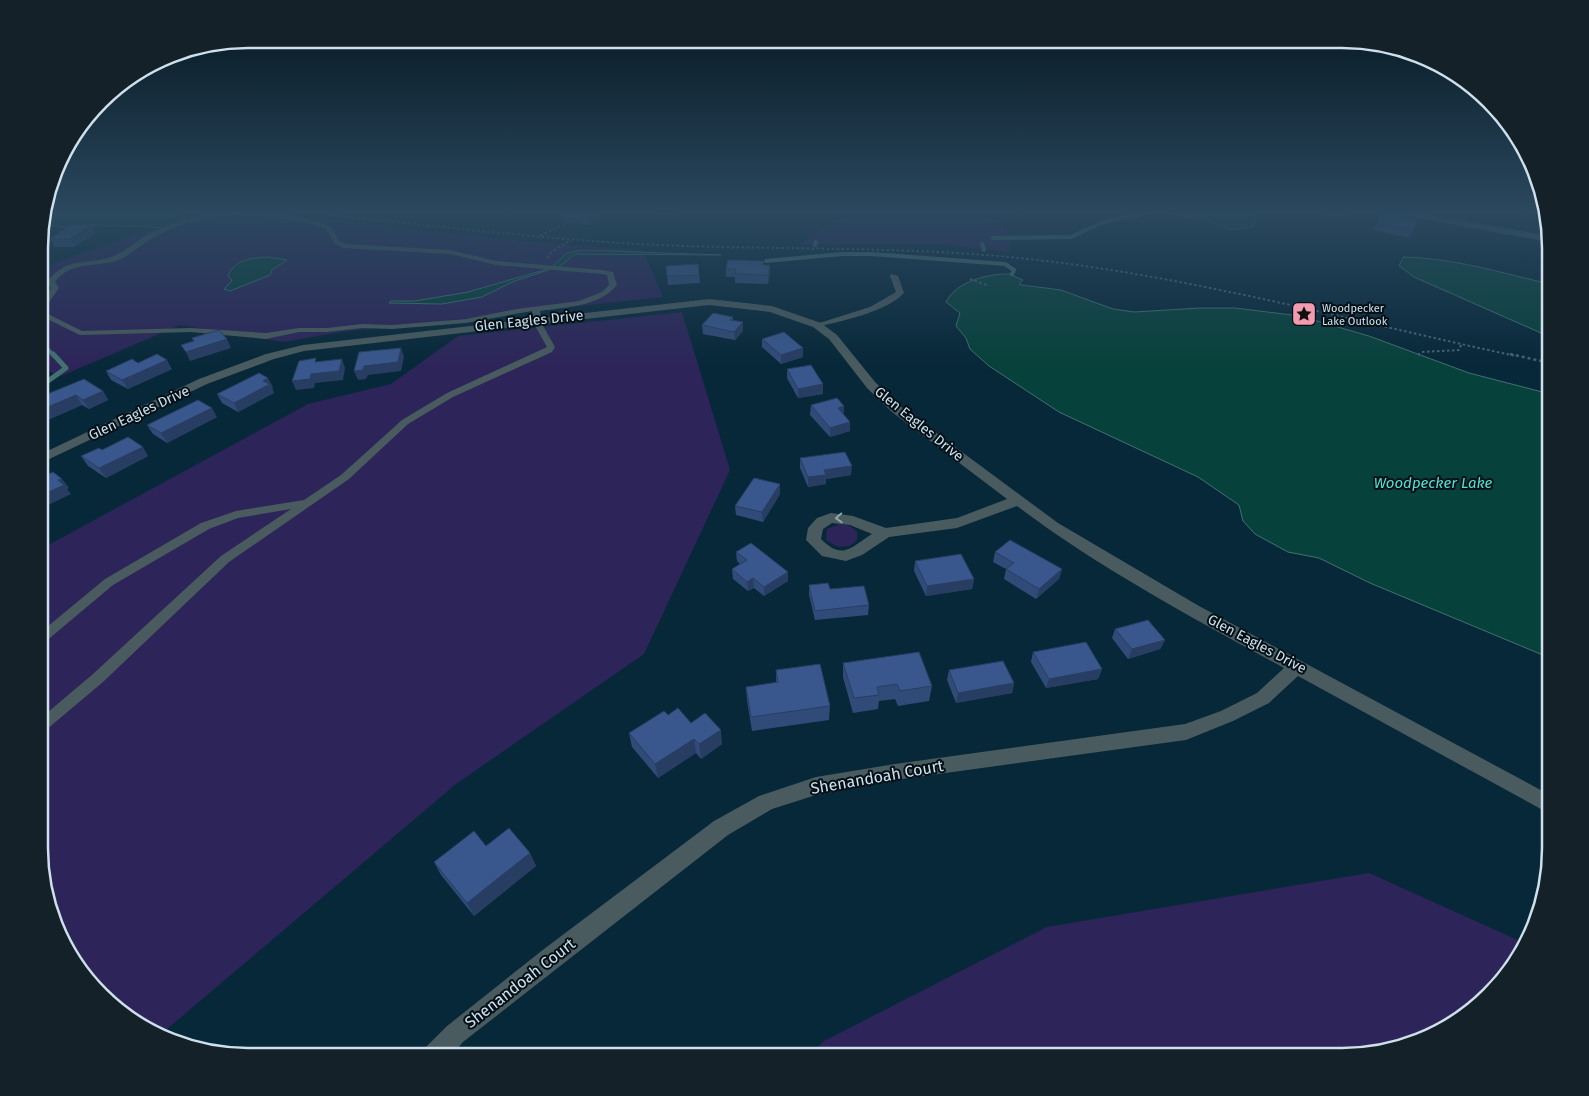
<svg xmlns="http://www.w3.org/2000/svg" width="1589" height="1096" font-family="'Fira Sans',sans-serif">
  <rect width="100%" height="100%" fill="#072839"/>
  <!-- green -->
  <g fill="#2d2559">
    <path d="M200,212h56l277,30 110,8 20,47 -322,35 -58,10 -103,-17 -121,52 -18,-11v-98z"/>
    <path d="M878,212h94l35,11 3,29 -68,-8h-142l34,-25z"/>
    <path d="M682,312l48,158 -86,184 -188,130 -296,251 -39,-21 -54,-61 -26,-78v-326l267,-145 83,-20 67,-48z"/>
    <path d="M840,524l10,2 7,6v8l-7,6 -12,1 -12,-7 1,-11z"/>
    <path d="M1369,873l155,70 -17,32 -73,61 -92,21h-534l16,-16 223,-114z"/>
  </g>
  <!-- water -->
  <g fill="#07413b" stroke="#437170">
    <path d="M43,212h132l10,6 -16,10 -77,-3 -27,3 -24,-5z"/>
    <path d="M1166,212h86l4,9 -4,6 -20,3 -29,-11 -23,-3z"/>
    <path d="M582,250l139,5 -146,-1 -15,12 -48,16 -30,15 -40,7 -53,-1 2,-2h24l53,-9 83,-24 16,-15z"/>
    <path d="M267,257l20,3 -15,10 -2,5 -40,16 -6,-2 8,-8 -4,-6c8,-16 23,-17 39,-18z"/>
    <path d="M1403,257c50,1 99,16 147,27v53l-136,-60 -15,-11z"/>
    <path d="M1009,274l14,6 -4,4 3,1 39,5 52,19 21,3 66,-4h35l65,8 69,20 100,37 81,21v264l-180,-75 -51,-25 -31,-6 -33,-18 -12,-13 -4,-16 -41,-28 -139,-65 -70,-46 -19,-17 -4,-11 -10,-12 4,-13 -14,-11c11,-21 41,-28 63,-28z"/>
  </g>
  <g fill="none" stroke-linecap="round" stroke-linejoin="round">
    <!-- stream-far1 -->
    <g stroke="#437170" stroke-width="4">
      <path d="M993,238l78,-1 32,-15 47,-10"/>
      <path d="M982,244l2,6"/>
      <path d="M815,245l1,-3"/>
      <path d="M766,261l76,-7h30l133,10 9,6 -2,4"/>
      <path d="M41,342l13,14"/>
    </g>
    <!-- stream -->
    <path stroke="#437170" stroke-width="5" d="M41,386l25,-18 -13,-14"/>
    <!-- path-far1 -->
    <g stroke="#476372" stroke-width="2" stroke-dasharray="2.5 2.5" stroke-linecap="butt">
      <path d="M328,215c110,11 220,25 330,30 120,5 241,1 361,13 168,17 332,63 497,98"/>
      <path d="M540,236l27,-14"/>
      <path d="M547,258l4,-6 20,-12"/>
      <path d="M970,279l19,7"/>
      <path d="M1418,355l4,-3 37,-2 2,-5"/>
    </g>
    <!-- path -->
    <path stroke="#476372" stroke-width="2.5" stroke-dasharray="3 3" stroke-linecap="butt" d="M1510,354l40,9"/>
    <!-- lane -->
    <g fill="#495b5e" fill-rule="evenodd">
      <path d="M222,212c37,0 75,0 109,15l8,14 6,3 105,6 46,11 106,9 11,2 4,13c-18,22 -51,22 -77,26l2,13 13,23 -3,5 -99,45 -45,27 -59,55 -120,83 -126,120 -57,48 -5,2v-14l52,-44 128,-118 70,-47 -53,9 -29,11 -96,56 -68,57 -4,2v-12l64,-53 96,-56 35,-12 68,-11 37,-25 61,-55 45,-27 100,-46 -13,-23 -2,-13 -66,12 -74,6 -30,-1 -35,4h-28l-33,7 -75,-7 -111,3 -39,-19v-13l10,-15 -4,-6c21,-28 43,-15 69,-27 11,-5 19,-13 29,-19 24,-13 51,-21 77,-24zM237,215c30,1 61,3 89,14l8,14 9,5 107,6 46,11 106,9 5,1 2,10 -7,7 -23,9 -62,8 -51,10 -74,6 -30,-1 -35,4h-28l-33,5 -75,-5 -109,3 -34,-17 -1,-9 12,-17 -4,-6c17,-23 43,-13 66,-23 11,-5 19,-14 29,-19 26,-16 57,-25 87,-25z"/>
      <path d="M891,274l7,2 6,17c-18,19 -62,28 -87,34l-4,-2 57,-18 26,-15 -6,-16z"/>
    </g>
    <!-- street -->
    <g fill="#495b5e" fill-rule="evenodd">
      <path d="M652,212h27c-6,4 -21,4 -27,0z"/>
      <path d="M1396,212h16l138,24v6l-150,-27z"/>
      <path d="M709,299l63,7 49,17 16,12 38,47 25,24 158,117 141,83 351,189v19l-252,-138 -29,27 -36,18 -47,19 -291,40 -79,15 -44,14 -44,26 -265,207 -13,15h-28l3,-9 22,-22 97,-77 170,-128 45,-25 57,-19 79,-13 290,-40 36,-13 36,-18 27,-25c-91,-50 -185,-100 -267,-162l-60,22 -68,9 -27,18 -16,6 -24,-5 -16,-16 2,-12 9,-10 14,-5 22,3 33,12 71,-10 50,-19 -115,-87 -25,-24 -38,-49 -16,-12 -43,-15 -61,-7 -405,46 -30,8 -67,25 -166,79v-9l158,-75 67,-25 37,-9zM832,523l18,2 22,9c-21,13 -29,27 -51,5l2,-10z"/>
    </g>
  </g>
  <!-- wall -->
  <g fill="#314b78">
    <path d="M563,212h37l1,4 -11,9 -28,-4 -1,-8z"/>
    <path d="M1322,212h33l-17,6z"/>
    <path d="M1382,212l31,18 -4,8 -36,-8z"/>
    <path d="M95,233l-21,14h-19l-5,-8z"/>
    <path d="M698,264l2,19 -32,2 -2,-19z"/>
    <path d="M764,265l6,8 -2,11 -33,-1v-6h-9v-8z"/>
    <path d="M733,317v3l10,2v9l-8,9 -32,-6 -1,-9z"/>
    <path d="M762,339l41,18 -22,7 -19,-17z"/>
    <path d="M138,363l34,6 -44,20 -17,-9 -5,-9z"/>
    <path d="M787,369l36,25 -25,4 -11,-20z"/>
    <path d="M273,387l-1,1 2,5 -36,19 -16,-9 -5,-9z"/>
    <path d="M103,391l5,9 -19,9 -7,-4 -32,14 -10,-7v-15z"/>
    <path d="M811,405l33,1v9l6,7v9l-20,6 -20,-22z"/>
    <path d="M217,417l-50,26 -14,-9 -6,-9z"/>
    <path d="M102,450l46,6 -42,22 -18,-12 -7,-10z"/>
    <path d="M800,458l51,17 -25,4v5l-18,3 -8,-19z"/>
    <path d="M780,484v10l-17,28 -27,-7 -1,-9z"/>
    <path d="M736,552l52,20v9l-24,15 -10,-8 -6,3 -15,-12 -1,-10 8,-5 -3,-3z"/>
    <path d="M995,552l67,17 -3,10 -23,20 -32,-20 2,-10 -13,-7z"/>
    <path d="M915,561l59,18 -2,10 -46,7 -12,-25z"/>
    <path d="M809,585l21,4 39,16 -1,10 -53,5 -6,-25z"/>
    <path d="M1115,629l50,11 -5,9 -32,10 -16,-21z"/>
    <path d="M1033,652l69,17 -4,10 -52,9 -15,-26z"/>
    <path d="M843,663l89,23 -3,15 -31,5 -3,-7 -16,2 -1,8 -25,4 -10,-36z"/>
    <path d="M776,670l54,36 -1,14 -77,11 -5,-30 -1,-14 30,-4z"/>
    <path d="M949,670l65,13 -2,10 -56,10 -9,-23z"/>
    <path d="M668,715l23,8 31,21 -21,15 -5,-6 -38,25 -26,-31 -3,-14z"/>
    <path d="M486,846l44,7 6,13 -62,50 -33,-41 -7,-13z"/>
  </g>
  <!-- shaded-wall -->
  <g fill="#283d62">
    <path d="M595,212h5l1,4 -11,9 -1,-8z"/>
    <path d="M1340,212h15l-17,6z"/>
    <path d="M91,225l4,8 -21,14 -4,-8z"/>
    <path d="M770,265v8l-2,11v-9z"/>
    <path d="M743,322v9l-8,9 -1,-8z"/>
    <path d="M227,339l4,9 -41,13 -4,-9z"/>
    <path d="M401,348l3,9 -3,14 -33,4 -2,4 -8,1 -4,-9z"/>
    <path d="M803,348v9l-22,7v-9z"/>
    <path d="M342,359l3,9 -2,12 -28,3 -1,5 -18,2 -4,-9 19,-7z"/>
    <path d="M167,360l5,9 -44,20 -6,-9z"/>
    <path d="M268,378l5,9 -1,1 2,5 -36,19 -4,-9 29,-22z"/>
    <path d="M823,384v10l-25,4v-9z"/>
    <path d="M103,391l5,9 -19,9 -6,-9z"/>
    <path d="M76,395l6,10 -32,14 -7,-10z"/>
    <path d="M844,406v9l-6,-7z"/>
    <path d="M212,408l5,9 -50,26 -6,-10z"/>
    <path d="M850,422v9l-20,6v-9z"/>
    <path d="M143,447l5,9 -42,22 -7,-10z"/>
    <path d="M852,466l-1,9 -25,4v5l-18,3v-10l16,-7z"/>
    <path d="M62,479l7,9 -2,1 4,5 -31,15v-13l18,-16z"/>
    <path d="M780,484v10l-17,28 -1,-10z"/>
    <path d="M1062,569l-3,10 -23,20 3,-10z"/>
    <path d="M788,572v9l-24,15v-9z"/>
    <path d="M753,578l1,10 -6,3 -1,-9z"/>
    <path d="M974,579l-2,10 -46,7 1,-10z"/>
    <path d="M1165,640l-5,9 -32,10 4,-10z"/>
    <path d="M1102,669l-4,10 -52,9 3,-9z"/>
    <path d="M1014,683l-2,10 -56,10 2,-10z"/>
    <path d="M721,730l1,14 -21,15 -2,-15z"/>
    <path d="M694,739l2,14 -38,25 -3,-14z"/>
    <path d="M530,853l6,13 -62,50 -7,-13z"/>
  </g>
  <!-- building -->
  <g fill="#39578c" stroke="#283d62">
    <path d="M563,212h32l-6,5 -28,-4z"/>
    <path d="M1382,212h3l32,9 -4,9 -36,-8z"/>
    <path d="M72,224l19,1 -21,14h-20z"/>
    <path d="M728,260l36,1 -1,4h7l-2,10 -33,-1 1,-5h-10z"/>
    <path d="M698,264l1,11 -32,1 -1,-10z"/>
    <path d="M713,313l20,4 -3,3 13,2 -9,10 -32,-7z"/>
    <path d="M219,330l8,9 -41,13 -5,-7 13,-4 -2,-3z"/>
    <path d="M784,332l19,16 -22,7 -19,-16z"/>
    <path d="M401,348l-3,14 -34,4 -1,4 -9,1 5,-19z"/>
    <path d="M157,354l10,6 -45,20 -16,-9 26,-12 6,4z"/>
    <path d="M316,358l-1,4 27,-3 -3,12 -28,3 -1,5 -18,2 7,-20z"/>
    <path d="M811,365l12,19 -25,5 -11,-20z"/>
    <path d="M259,373l9,5 -5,3 7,3 -36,19 -17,-9z"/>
    <path d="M84,379l19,12 -20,9 -7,-5 -33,14 -3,-2v-10z"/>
    <path d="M837,398l7,8 -6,2 12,14 -20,6 -19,-23z"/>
    <path d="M198,400l14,8 -51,25 -14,-8z"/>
    <path d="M128,437l15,10 -44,21 -18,-12 18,-8 3,2z"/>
    <path d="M845,452l7,14 -28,4 2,5 -18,2 -8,-19z"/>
    <path d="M53,472l9,7 -4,1 6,5 -24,11v-18z"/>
    <path d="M754,478l26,6 -18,28 -27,-6z"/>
    <path d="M1010,540l52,29 -23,20 -33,-20 8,-6 -19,-11z"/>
    <path d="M751,543l37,29 -24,15 -11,-9 -6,4 -15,-13 15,-9 -11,-8z"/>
    <path d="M961,554l13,25 -47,7 -12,-25z"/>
    <path d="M828,583l2,6 34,-3 5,19 -54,6 -6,-26z"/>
    <path d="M1148,620l17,20 -33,9 -17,-20z"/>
    <path d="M1086,642l16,27 -53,10 -16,-27z"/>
    <path d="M919,652l13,34 -32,5 -3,-7 -20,3 2,8 -25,3 -11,-35z"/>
    <path d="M1003,661l11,22 -56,10 -9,-23z"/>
    <path d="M820,664l10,42 -79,11 -5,-30 32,-5 -2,-12z"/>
    <path d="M678,708l13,15 14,-10 16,17 -22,14 -5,-5 -39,25 -26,-31 35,-22 4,4z"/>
    <path d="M509,828l21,25 -63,50 -33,-41 40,-31 12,15z"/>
  </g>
  <!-- one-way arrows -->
  <defs><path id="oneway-chevron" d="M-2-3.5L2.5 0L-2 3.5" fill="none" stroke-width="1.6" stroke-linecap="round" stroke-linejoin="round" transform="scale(1.25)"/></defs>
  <use stroke="#92a4ac" href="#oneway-chevron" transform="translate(839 518) rotate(177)"/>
  <!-- sky -->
  <linearGradient id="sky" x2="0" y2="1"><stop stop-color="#04161f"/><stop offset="0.58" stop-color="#2b485f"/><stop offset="1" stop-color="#2b485f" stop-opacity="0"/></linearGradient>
  <rect width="1589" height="365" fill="url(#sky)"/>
  <!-- icons -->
  <defs>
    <symbol id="sight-square" viewBox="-11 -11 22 22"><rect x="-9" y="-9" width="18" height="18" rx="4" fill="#f29ab0" stroke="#041017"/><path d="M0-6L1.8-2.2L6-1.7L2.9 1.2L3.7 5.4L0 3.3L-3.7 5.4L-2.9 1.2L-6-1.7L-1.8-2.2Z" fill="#111"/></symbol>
  </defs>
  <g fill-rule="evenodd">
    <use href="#sight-square" x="1290" y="300" width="28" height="28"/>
  </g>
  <g text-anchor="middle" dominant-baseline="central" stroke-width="4" stroke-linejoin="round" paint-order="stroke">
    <!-- far-poi labels -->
    <g font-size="11" fill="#cee0ec" stroke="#041017" text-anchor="start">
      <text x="1322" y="308">Woodpecker<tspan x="1322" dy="13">Lake Outlook</tspan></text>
    </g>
    <!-- street labels -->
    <g font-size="14" fill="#cee0ec" stroke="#041017">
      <text transform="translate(529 321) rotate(-6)">Glen Eagles Drive</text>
      <text transform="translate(139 413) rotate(-25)">Glen Eagles Drive</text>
      <text transform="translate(919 424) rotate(39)">Glen Eagles Drive</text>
      <text transform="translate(1257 644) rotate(28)">Glen Eagles Drive</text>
    </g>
    <!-- water labels -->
    <g font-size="15" font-style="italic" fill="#52e2d1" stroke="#041017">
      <text x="1433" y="483">Woodpecker Lake</text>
    </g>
    <!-- near-street labels -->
    <g font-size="16" fill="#cee0ec" stroke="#041017">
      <text transform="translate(877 777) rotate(-10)">Shenandoah Court</text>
      <text transform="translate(520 983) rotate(-38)">Shenandoah Court</text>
    </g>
  </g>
  <!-- crop -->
  <path d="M0 0H1589V1096H0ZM248 48H1342A200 200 0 0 1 1542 248V848A200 200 0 0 1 1342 1048H248A200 200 0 0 1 48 848V248A200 200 0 0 1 248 48Z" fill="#142128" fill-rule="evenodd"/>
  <path fill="none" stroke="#cee0ec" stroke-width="2.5" d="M248 48H1342A200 200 0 0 1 1542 248V848A200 200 0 0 1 1342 1048H248A200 200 0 0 1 48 848V248A200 200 0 0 1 248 48Z"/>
</svg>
